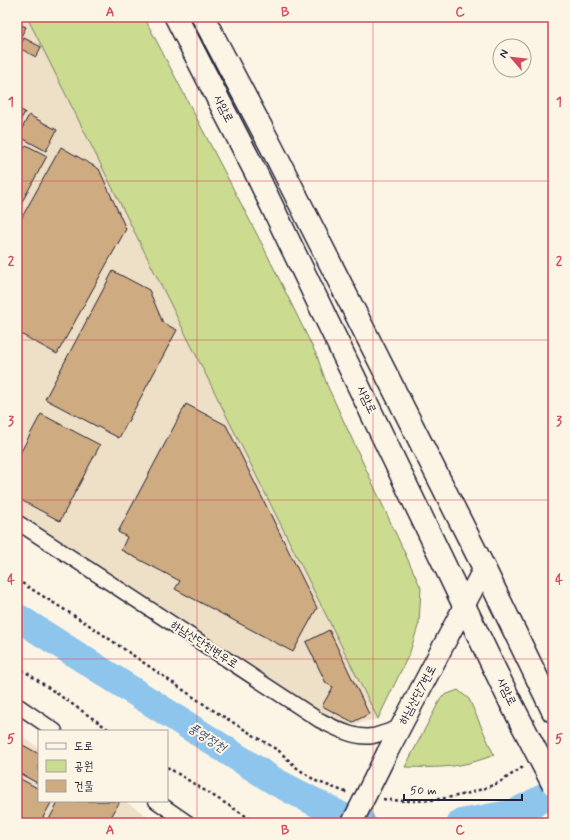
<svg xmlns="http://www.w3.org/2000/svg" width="570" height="840" font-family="Mynerve,'Poor Story',sans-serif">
  <rect width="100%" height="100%" fill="#fcf5e5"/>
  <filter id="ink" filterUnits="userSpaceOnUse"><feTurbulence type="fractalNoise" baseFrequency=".025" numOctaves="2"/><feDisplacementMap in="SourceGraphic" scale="8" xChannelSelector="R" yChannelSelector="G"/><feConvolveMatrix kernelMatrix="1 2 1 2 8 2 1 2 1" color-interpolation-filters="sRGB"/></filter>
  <g filter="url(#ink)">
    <!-- built -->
    <g fill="#eedfc7">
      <path d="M17,17h10l351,702 -33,7 -22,-12 -306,-202z"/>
      <path d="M17,733l22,15v53h86l32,22h-140z"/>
    </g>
    <!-- green -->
    <g fill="#cbdb8f" stroke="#767e65">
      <path d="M27,17h117l119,229 54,110 10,29 94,203 -2,35 -9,29 -32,67z"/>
      <path d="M458,690l11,9 25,56c-33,13 -54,13 -89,12l37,-71z"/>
    </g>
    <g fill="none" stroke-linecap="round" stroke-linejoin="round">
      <!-- river -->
      <g stroke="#8ec5ed" stroke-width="28">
        <path d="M17,617l259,165 73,38 13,3"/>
        <path d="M461,823l53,-10 39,-20"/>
      </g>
    </g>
    <!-- building -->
    <g fill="#cfab81" stroke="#22223b">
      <path d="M17,23l9,4 -9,17z"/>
      <path d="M24,38l17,9 -5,10 -17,-9z"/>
      <path d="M17,108l8,4 -8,14z"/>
      <path d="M29,115l28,15 -11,21 -28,-15z"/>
      <path d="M26,145l21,11 -30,55v-49z"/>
      <path d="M61,147l38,22 27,60 -69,125 -40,-22v-106z"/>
      <path d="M113,271l36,19 14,33 14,7 -58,108 -74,-39z"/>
      <path d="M186,404l40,21 91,183 -24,44 -118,-63 5,-8 -59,-31 6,-13 -9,-5z"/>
      <path d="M41,414l59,31 -40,76 -43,-23v-39z"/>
      <path d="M329,630l40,84 -16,8 -31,-16 11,-19 -7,-4 -20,-41z"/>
      <path d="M21,744l18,10v30l-22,-12v-20z"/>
      <path d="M17,777l22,12v12h13l-12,22h-23z"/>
      <path d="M59,801h61l-12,22h-61z"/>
    </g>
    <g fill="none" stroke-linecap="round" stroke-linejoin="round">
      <defs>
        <g id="street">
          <path d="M17,522l302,198c17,8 35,19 54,16 9,-2 19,-6 28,-9"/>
          <path d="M17,705l38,26"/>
          <path d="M156,801l32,22"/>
        </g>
        <path id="secondary" d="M387,753l97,-185"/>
        <g id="primary">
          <path d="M176,17l80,156 254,528"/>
          <path d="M203,17l69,131 212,420 69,143"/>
        </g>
      </defs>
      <!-- street casing -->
      <use href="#street" stroke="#22223b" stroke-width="17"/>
      <!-- secondary casing -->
      <use href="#secondary" stroke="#22223b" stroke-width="23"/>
      <!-- primary casing -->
      <use href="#primary" stroke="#22223b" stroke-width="25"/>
      <!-- path -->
      <g stroke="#22223b" stroke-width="2.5" stroke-dasharray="3 3" stroke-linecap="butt">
        <path d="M17,580l72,45 119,82 71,44 18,17 19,13 32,12"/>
        <path d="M17,666l94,65"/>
        <path d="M167,767l90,56"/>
        <path d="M383,799c36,5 75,0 110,-14 11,-4 21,-13 32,-19"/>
      </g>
      <!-- street -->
      <use href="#street" stroke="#fcf5e5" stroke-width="14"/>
      <!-- secondary -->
      <use href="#secondary" stroke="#fcf5e5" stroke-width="20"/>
      <!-- primary -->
      <use href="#primary" stroke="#fcf5e5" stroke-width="22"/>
      <defs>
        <path id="secondary-bridge" d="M352,823l35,-70"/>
        <path id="primary-bridge" d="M510,701l43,83"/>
      </defs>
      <!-- secondary-bridge casing -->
      <use href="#secondary-bridge" stroke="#22223b" stroke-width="23" stroke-linecap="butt"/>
      <!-- primary-bridge casing -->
      <use href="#primary-bridge" stroke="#22223b" stroke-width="25" stroke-linecap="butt"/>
      <!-- secondary-bridge -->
      <use href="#secondary-bridge" stroke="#fcf5e5" stroke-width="20"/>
      <!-- primary-bridge -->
      <use href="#primary-bridge" stroke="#fcf5e5" stroke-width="22"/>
    </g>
  </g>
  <!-- grid -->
  <path fill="none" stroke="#d1495b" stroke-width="1" stroke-opacity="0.55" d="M197,17v806M373,17v806M17,181h536M17,340h536M17,500h536M17,659h536"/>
  <g text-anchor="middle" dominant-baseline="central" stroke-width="4" stroke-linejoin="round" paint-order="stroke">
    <!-- street labels -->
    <g font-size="12" fill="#22223b" stroke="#fcf5e5">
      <text transform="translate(223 109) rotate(63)">사암로</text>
      <text transform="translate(366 400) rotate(64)">사암로</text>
      <text transform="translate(204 645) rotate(33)">하남산단천변우로</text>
      <text transform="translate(506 692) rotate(64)">사암로</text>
      <text transform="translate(418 695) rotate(-62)">하남산단7번로</text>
    </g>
    <!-- water labels -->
    <g font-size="13" font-style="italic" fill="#425370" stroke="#fcf5e5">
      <text transform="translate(207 738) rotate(33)">풍영정천</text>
    </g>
  </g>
  <!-- margin -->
  <rect width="570" height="840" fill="none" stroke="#fcf5e5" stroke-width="44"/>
  <!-- legend -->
  <rect x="38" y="730" width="130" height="72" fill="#fcf5e5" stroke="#a5a1a1"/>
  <rect x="46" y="743" width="20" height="6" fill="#fcf5e5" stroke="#a5a1a1"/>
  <text x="74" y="750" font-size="12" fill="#22223b">도로</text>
  <rect x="46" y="760" width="20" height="12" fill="#cbdb8f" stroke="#a5a1a1"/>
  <text x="74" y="770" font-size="12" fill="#22223b">공원</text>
  <rect x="46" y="780" width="20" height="12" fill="#cfab81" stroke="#a5a1a1"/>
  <text x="74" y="790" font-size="12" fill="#22223b">건물</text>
  <!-- north arrow -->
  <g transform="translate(512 58) rotate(298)"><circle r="19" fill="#fcf5e5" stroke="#a5a1a1"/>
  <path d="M0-3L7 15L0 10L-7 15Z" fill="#d1495b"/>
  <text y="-6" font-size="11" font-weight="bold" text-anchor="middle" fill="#22223b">N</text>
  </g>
  <!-- scale -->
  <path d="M404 794v6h118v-6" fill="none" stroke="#22223b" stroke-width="2"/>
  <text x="410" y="794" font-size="12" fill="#22223b" stroke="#fcf5e5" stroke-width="3" paint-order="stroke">50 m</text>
  <rect x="22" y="22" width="526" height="796" fill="none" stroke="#d1495b" stroke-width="1.5"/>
  <g font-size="13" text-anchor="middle" font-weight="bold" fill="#d1495b">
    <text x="110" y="16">A</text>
    <text x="285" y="16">B</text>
    <text x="460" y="16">C</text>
    <text x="11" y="106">1</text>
    <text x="559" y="106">1</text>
    <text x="11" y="265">2</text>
    <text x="559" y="265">2</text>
    <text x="11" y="425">3</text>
    <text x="559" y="425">3</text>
    <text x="11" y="584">4</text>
    <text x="559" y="584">4</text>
    <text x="11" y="743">5</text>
    <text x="559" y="743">5</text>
    <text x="110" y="834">A</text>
    <text x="285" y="834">B</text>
    <text x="460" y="834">C</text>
  </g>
</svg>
